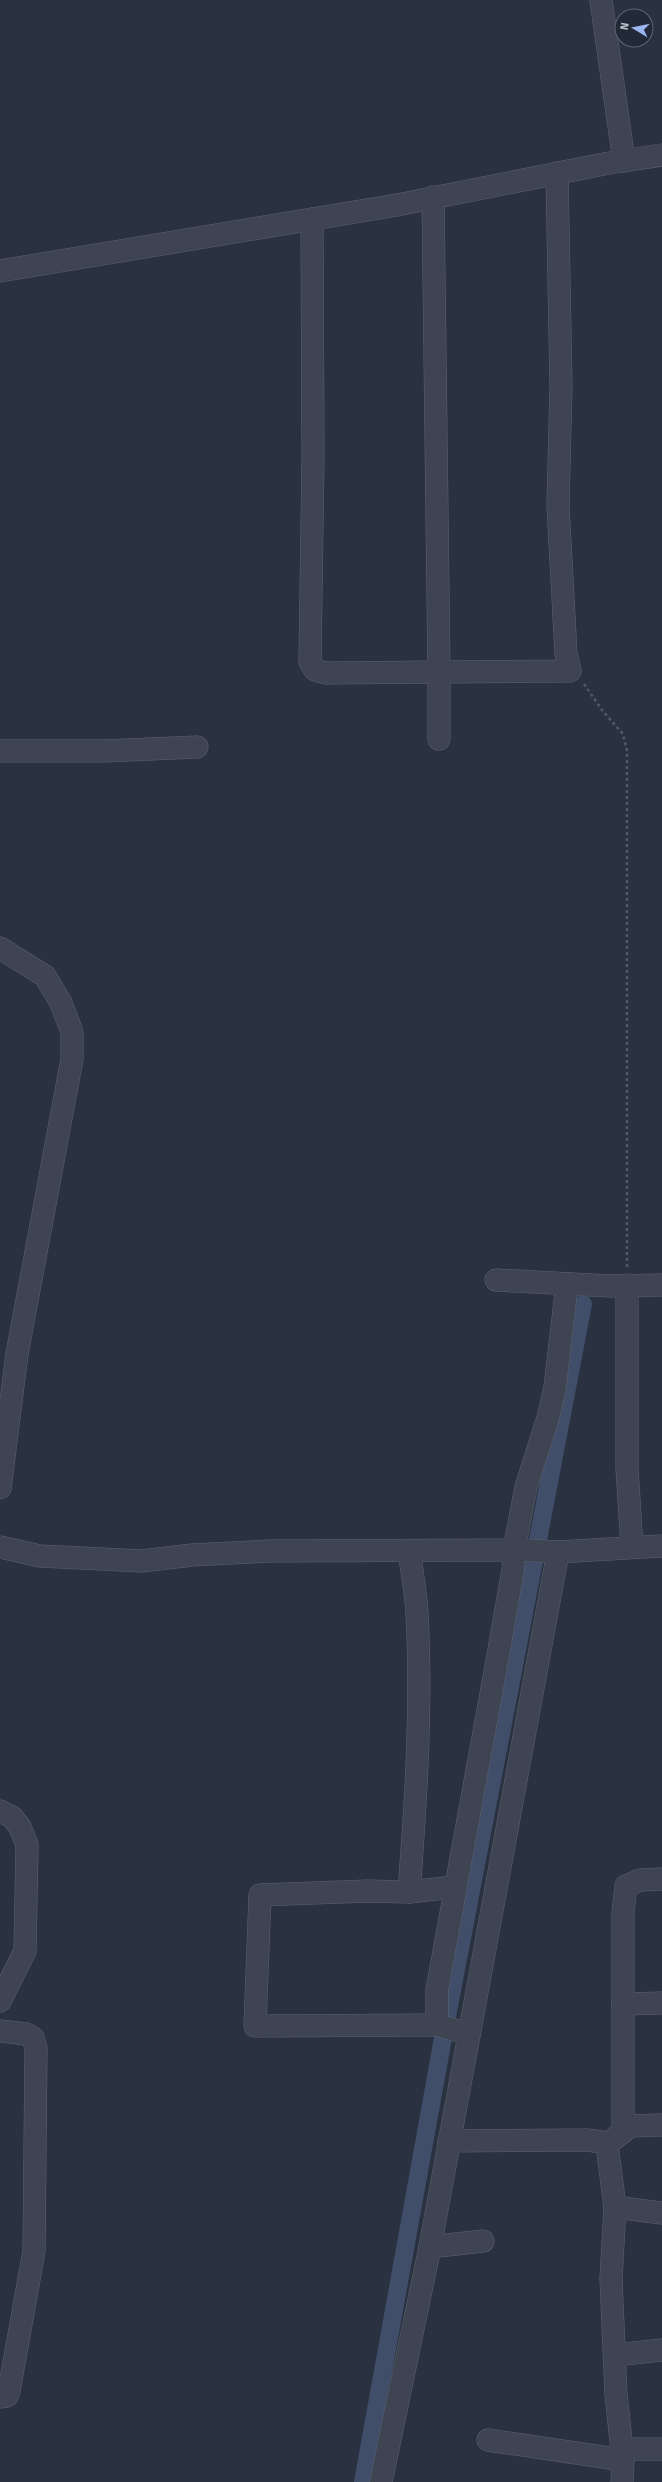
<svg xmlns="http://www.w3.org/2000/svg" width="662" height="2482" font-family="'Fira Sans',sans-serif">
  <rect width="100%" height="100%" fill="#2a3241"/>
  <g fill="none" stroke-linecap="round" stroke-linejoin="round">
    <!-- canal -->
    <path stroke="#414e69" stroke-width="18" d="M363,2482l82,-455 138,-723"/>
    <defs>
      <g id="minor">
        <path d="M601,0l23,161"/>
        <path d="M433,197l6,475 131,-1 -4,-18 -8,-147 3,-120 -4,-213"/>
        <path d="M312,219l1,239 -3,204 5,8 10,3 114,-1v67"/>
        <path d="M0,271l397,-66 212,-42 53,-8"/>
        <path d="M0,751h104l93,-4"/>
        <path d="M0,948l45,28 16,27 11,29v27l-55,295 -17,134"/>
        <path d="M496,1280l115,6 51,-1"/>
        <path d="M627,1285v183l5,79"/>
        <path d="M0,1547l40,9 102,5 50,-6 77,-4 255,-1 34,2 104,-6"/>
        <path d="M0,1811l12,6 8,10 7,18 -2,106 -25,50"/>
        <path d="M409,1892c7,-93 13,-185 8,-278 -1,-21 -5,-42 -8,-63"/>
        <path d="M623,2004l39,-1"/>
        <path d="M437,2025l-182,1 5,-131 108,-4 41,1 45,-5"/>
        <path d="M0,2031l26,3 7,4 3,10 -2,203 -25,140 -2,5 -7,1"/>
        <path d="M469,2034l-32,-9v-35l60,-329 16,-91 1,-20 12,-63 22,-69 7,-31 12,-103"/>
        <path d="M623,2132v-220l3,-26 14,-6 22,-1"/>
        <path d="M614,2139l16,-13 32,-1"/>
        <path d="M449,2141l138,-1 15,2 5,3 8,62 -4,72 5,115 7,66 -1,22"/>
        <path d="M615,2207l47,6"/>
        <path d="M430,2247l53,-6"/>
        <path d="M615,2355l47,-5"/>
        <path d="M488,2440l135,20"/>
        <path d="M621,2449h41"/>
        <path d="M381,2482l49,-235 128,-695"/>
      </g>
    </defs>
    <!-- minor casing -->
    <use href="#minor" stroke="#5c626f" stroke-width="23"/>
    <!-- path -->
    <path stroke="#4c5d61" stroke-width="2.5" stroke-dasharray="3 3" stroke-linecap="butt" d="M584,684l18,26 21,24 4,17v516"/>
    <!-- minor -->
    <use href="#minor" stroke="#3e4451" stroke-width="22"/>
  </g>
  <!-- north arrow -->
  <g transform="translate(634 28) rotate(280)"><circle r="19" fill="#222937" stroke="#5f6572"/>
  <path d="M0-3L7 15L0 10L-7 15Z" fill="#9bb5f0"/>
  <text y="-6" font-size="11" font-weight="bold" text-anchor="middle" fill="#bbc0cb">N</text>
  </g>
</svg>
